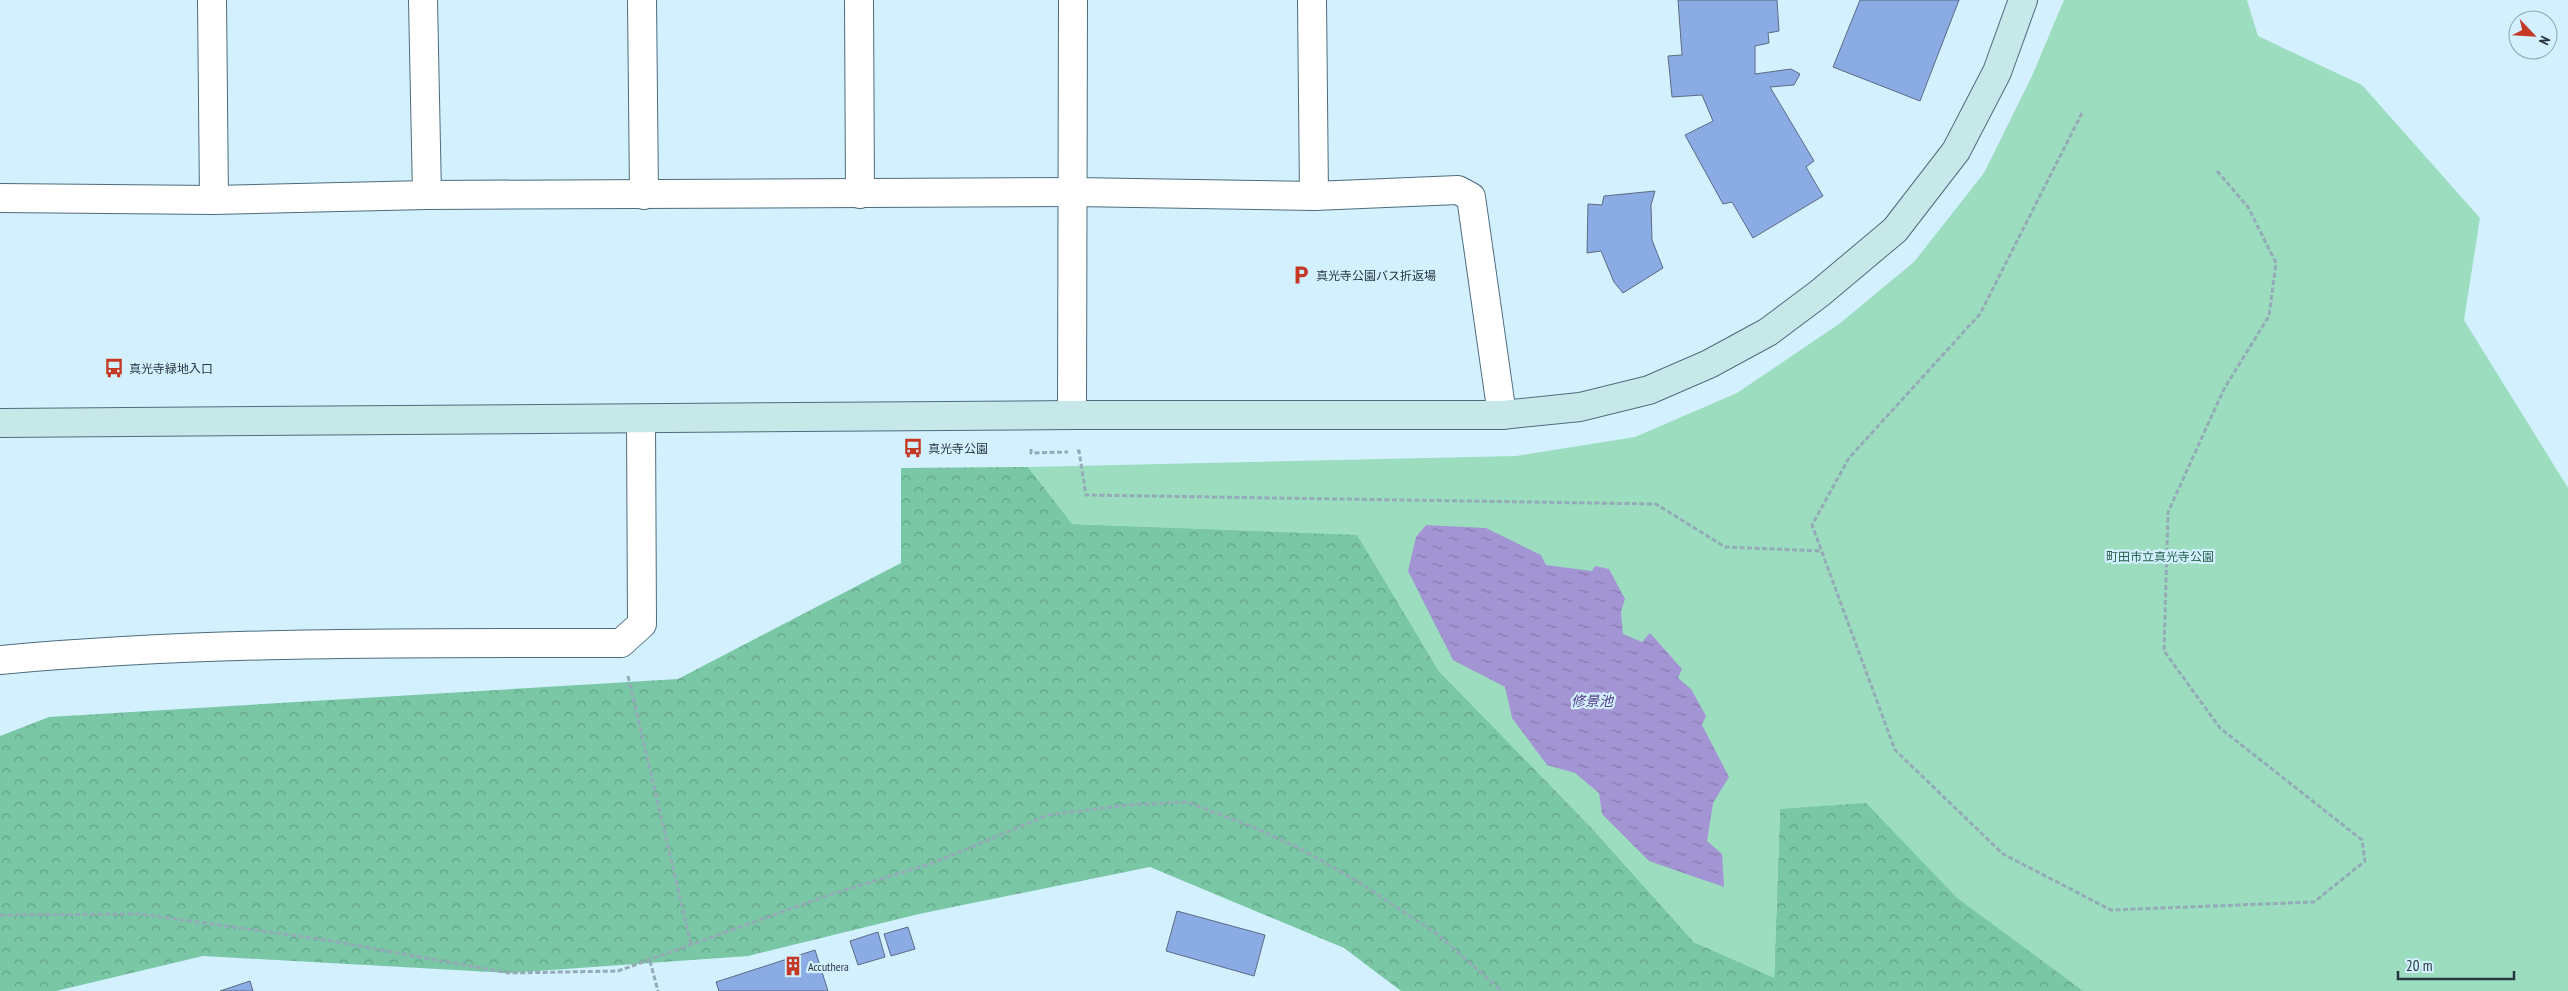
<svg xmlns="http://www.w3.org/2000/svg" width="2568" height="991" font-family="'PT Sans Narrow','Noto Sans JP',sans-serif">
  <defs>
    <pattern id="forest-crowns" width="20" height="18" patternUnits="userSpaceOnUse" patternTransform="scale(1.25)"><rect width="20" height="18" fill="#79c7a5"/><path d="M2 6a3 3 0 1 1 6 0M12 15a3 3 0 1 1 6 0" fill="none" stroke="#63a288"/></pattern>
    <pattern id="water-ripples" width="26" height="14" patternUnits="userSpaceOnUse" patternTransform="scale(1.25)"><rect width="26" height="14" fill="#a394d4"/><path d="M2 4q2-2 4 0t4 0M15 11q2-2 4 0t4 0" fill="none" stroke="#857aad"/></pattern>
  </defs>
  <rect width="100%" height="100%" fill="#d3f0ff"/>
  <!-- forest -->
  <path fill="url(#forest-crowns)" d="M1028,467l45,57 284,10 82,137 152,156 103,115 80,35 6,-169 -116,-205 596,388h-859l-57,-43 -194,-81 -231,47 -171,42 -239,17 -306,-17 -147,35h-56v-255l49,-19 629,-38 223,-116v-95z"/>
  <!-- park -->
  <path fill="#9cddbf" d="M2064,0h183l11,36 104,49 118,133 -16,102 104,168v503h-485l-126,-93 -91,-95 -86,6 -6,169 -80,-36 -103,-115 -152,-156 -82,-136 -285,-11 -44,-57 488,-11 119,-19 102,-44 102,-69 75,-62 70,-89 48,-97z"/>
  <!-- water -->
  <path fill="url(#water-ripples)" d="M1426,525l60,3 55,27 5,10 46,6 3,-5 14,3 16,30 -4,13 2,22 19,8 8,-9 32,36 -4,9 13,11 15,27 -4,9 27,52 -16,26 -6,38 15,13 2,33 -75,-26 -47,-47 -3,-21 -24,-20 -28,-8 -35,-47 -7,-31 -52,-27 -45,-89 8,-34z"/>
  <!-- building -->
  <g fill="#8babe5" stroke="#5c6a84">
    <path d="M1678,0h99l2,31 -11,2 1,10 -14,3v28l36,-5 9,5 -6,11 -24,2 44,74 -8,6 17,29 -70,42 -21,-36 -9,2 -38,-69 28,-14 -11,-26 -30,2 -4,-41 14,-1z"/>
    <path d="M1860,0h99l-39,101 -87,-34z"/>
    <path d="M1655,191l-4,14 1,35 11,28 -40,25 -9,-11 -13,-31 -14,2 1,-49 14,1 2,-9z"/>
    <path d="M1177,911l88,24 -11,41 -88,-25z"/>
    <path d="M908,927l7,22 -24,7 -7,-22z"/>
    <path d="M878,932l7,25 -27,8 -8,-24z"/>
    <path d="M815,950l13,41h-109l-3,-9z"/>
    <path d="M250,981l3,10h-33z"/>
  </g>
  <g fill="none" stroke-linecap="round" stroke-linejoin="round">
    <defs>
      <g id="street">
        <path d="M212,0l2,200"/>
        <path d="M423,0l4,195"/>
        <path d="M642,0l2,195"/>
        <path d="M859,0l1,194"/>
        <path d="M1312,0l2,196"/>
        <path d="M0,198l214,2 213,-5 647,-3 240,4 144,-6 13,7 31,218"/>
        <path d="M1072,415l1,-415"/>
        <path d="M0,660c207,-19 414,-17 621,-17l21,-19 -1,-204"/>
      </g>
      <path id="secondary" d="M0,423l1072,-8h430l78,-8 69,-17 60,-26 59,-32 52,-39 75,-63 61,-79 41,-79 26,-72"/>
    </defs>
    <!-- street casing -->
    <use href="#street" stroke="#4c6d7c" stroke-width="30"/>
    <!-- secondary casing -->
    <use href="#secondary" stroke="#4c6d7c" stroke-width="30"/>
    <!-- path -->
    <g stroke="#94abb7" stroke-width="3" stroke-dasharray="5 2.5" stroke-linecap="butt">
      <path d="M2082,113l-102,201 -131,144 -37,67 83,225 108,104 108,56 203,-8 51,-41 -3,-21 -142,-112 -56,-77 4,-139 56,-123 45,-73 7,-53 -28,-56 -31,-36"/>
      <path d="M1031,449v4l37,-1"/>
      <path d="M1077,451h2l7,44 570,9 69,43 97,4"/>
      <path d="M628,676l63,268"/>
      <path d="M0,915l140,-1 186,26 183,33 109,-2 211,-76 104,-32 115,-48 79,-10 60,-3 66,25 48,22 56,32 80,53 65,57"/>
      <path d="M650,961l8,30"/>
    </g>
    <!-- street -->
    <use href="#street" stroke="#fff" stroke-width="28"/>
    <!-- secondary -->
    <use href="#secondary" stroke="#c7e8e9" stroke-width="28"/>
  </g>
  <!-- icons -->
  <defs>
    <symbol id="parking-bare" viewBox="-9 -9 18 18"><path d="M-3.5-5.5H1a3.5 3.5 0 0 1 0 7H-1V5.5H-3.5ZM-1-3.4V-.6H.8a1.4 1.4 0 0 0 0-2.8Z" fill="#c53924" stroke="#d3f0ff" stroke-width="2.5" paint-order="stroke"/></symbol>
    <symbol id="bus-bare" viewBox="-9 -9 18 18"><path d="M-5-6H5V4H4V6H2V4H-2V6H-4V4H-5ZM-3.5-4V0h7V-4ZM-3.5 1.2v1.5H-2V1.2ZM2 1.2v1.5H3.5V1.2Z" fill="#c53924" stroke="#d3f0ff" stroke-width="2.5" paint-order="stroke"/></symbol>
    <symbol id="building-bare" viewBox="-9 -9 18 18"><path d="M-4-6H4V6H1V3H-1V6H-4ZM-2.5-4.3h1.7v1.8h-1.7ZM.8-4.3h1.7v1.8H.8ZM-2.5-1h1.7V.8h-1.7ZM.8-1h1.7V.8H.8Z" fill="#c53924" stroke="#d3f0ff" stroke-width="2.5" paint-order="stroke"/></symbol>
  </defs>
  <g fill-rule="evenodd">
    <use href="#parking-bare" x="1287" y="261" width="28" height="28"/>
    <use href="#bus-bare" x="100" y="354" width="28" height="28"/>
    <use href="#bus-bare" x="899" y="434" width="28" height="28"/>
    <use href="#building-bare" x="779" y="952" width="28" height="28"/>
  </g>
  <g text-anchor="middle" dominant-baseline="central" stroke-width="4.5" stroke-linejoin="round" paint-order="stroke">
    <!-- poi labels -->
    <g font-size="12" fill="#27353c" stroke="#d3f0ff" text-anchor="start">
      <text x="1316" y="275">真光寺公園バス折返場</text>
      <text x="129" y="368">真光寺緑地入口</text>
      <text x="928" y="448">真光寺公園</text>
      <text x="808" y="966">Accuthera</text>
    </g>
    <!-- park labels -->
    <g font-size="12" fill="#26614a" stroke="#d3f0ff">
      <text x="2160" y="556">町田市立真光寺公園</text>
    </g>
    <!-- water labels -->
    <g font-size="14" font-style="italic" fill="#543d8a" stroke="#d3f0ff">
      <text x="1592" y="701">修景池</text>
    </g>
  </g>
  <!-- north arrow -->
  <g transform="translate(2533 35) rotate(115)"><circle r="24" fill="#d3f0ff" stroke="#8ea5b1"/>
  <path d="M0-4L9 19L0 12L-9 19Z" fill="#c53924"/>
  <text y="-8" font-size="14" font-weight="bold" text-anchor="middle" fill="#27353c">N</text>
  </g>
  <!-- scale -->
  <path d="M2398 971v8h116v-8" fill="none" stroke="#27353c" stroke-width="2.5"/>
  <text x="2406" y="971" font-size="15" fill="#27353c" stroke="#d3f0ff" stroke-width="4" paint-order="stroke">20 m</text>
</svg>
